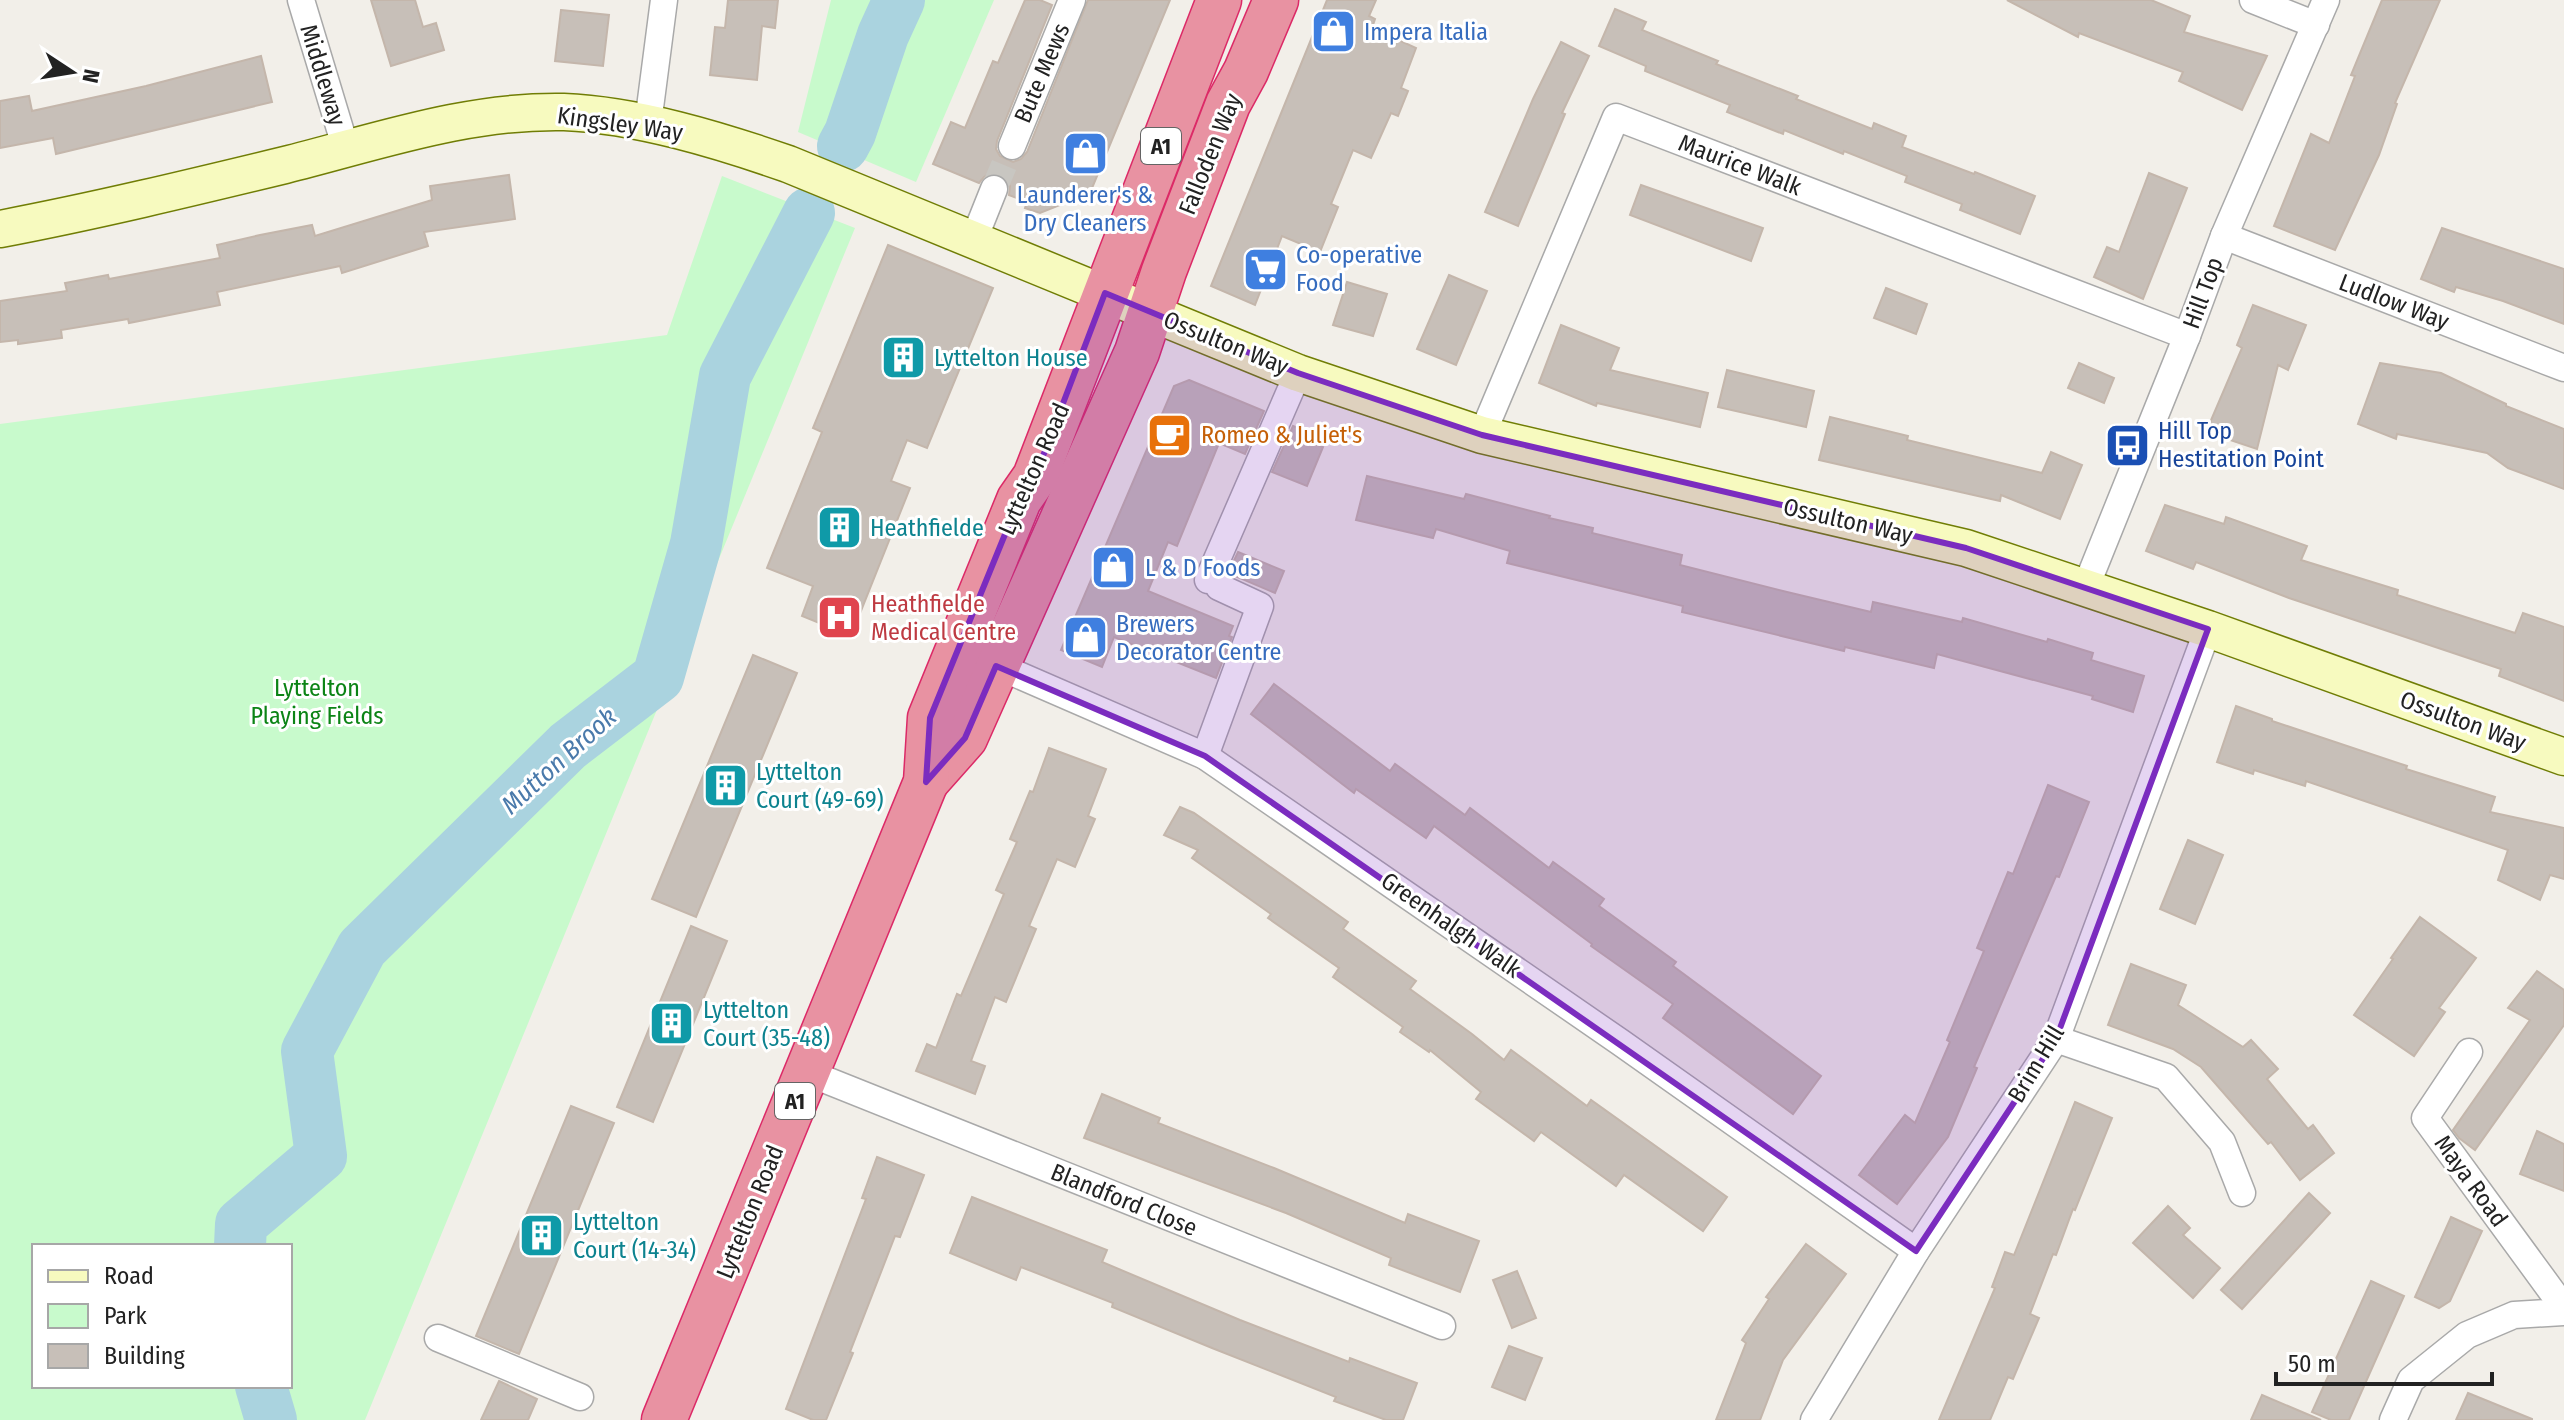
<svg xmlns="http://www.w3.org/2000/svg" width="2564" height="1420" font-family="'Fira Sans Condensed',sans-serif">
  <rect width="100%" height="100%" fill="#f2efe9"/>
  <!-- park -->
  <g fill="#c8facc" fill-rule="evenodd">
    <path d="M831,0h163l-78,182 -118,-50z"/>
    <path d="M722,176l133,52 -490,1192h-365v-996l667,-89zM34,1246h256v140h-256z"/>
  </g>
  <g fill="none" stroke-linecap="round" stroke-linejoin="round">
    <!-- river -->
    <g stroke="#aad3df" stroke-width="52">
      <path d="M843,146l7,-13 33,-98 16,-35"/>
      <path d="M240,1246l1,-22 80,-68 -14,-105 55,-103 206,-202 90,-69 38,-133 29,-168 84,-163"/>
      <path d="M261,1386l10,34"/>
    </g>
  </g>
  <!-- building -->
  <g fill="#c7bfb8" stroke="#c4b6ab" stroke-width="2">
    <path d="M371,0h44l8,27 13,-4 8,27 -53,16z"/>
    <path d="M728,0h50l-3,28 -13,-2 -5,54 -47,-5 5,-48 10,1z"/>
    <path d="M1025,0h15l12,5 -55,136 -1,8 4,7 13,6 8,-3 6,-7 61,-152h82l-80,193 -50,20 -15,-5 2,-6 -18,-7 1,-9 -9,-11 -10,-2 -7,4 -5,6 -46,-19 18,-42 14,6 28,-67 5,2z"/>
    <path d="M1327,0h49l-7,16 6,3 -3,9 44,20 -15,40 7,3 -10,25 -7,-3 -20,45 -18,-8 -22,54 7,3 -18,45 -38,-16 -27,69 -44,-19z"/>
    <path d="M2007,0h144l39,16 -6,16 83,24 -25,54 -63,-29 4,-9 -104,-39 -1,4z"/>
    <path d="M2382,0h58l-45,103 2,1 -18,51 -44,95 -61,-24 37,-92 18,9 26,-67 -4,-1z"/>
    <path d="M1615,9l31,13 -4,8 76,31 -2,3 82,32 -2,3 76,30 2,-6 32,13 -4,11 72,27 1,-2 60,24 -15,38 -60,-24 2,-6 -57,-22 2,-6 -63,-25 -1,3 -59,-24 -1,4 -56,-22 3,-7 -85,-34 1,-5 -47,-20z"/>
    <path d="M561,10l48,5 -6,51 -48,-5z"/>
    <path d="M1561,42l28,14 -27,57 3,1 -47,112 -33,-14 48,-113z"/>
    <path d="M261,56l11,46 -216,52 -3,-16 -53,10v-47l29,-5 3,15 114,-25z"/>
    <path d="M2149,173l38,15 -44,111 -49,-22 13,-30 12,5z"/>
    <path d="M509,175l6,44 -91,13 4,14 -86,27 -2,-7 -123,26 3,13 -91,18 -1,-4 -67,11 1,8 -44,6v-4l-18,2v-41l67,-10 -2,-8 43,-8 1,4 111,-21 -3,-13 43,-10 52,-10 3,11 117,-36 -2,-14z"/>
    <path d="M1641,185l122,43 -12,33 -121,-46z"/>
    <path d="M2442,228l122,41v55l-61,-23 -47,-14 -2,5 -33,-13z"/>
    <path d="M888,245l105,43 -66,160 -20,-8 -16,41 19,7 -59,148 -49,-20 11,-30 -46,-18 55,-136 -9,-4z"/>
    <path d="M1449,275l38,16 -31,74 -39,-16z"/>
    <path d="M1347,282l40,12 -14,42 -40,-11z"/>
    <path d="M1886,288l41,16 -11,30 -42,-16z"/>
    <path d="M2253,305l53,20 -18,45 -10,-5 -21,84 -51,-17 36,-84 -5,-3z"/>
    <path d="M1561,325l58,23 -9,22 98,23 -8,34 -103,-24 -1,3 -57,-23z"/>
    <path d="M2079,363l35,15 -10,25 -36,-15z"/>
    <path d="M2380,363l61,10 65,31v2l58,23v60l-56,-21 -21,-15 -90,-19 -1,5 -38,-15z"/>
    <path d="M1727,370l87,21 -8,36 -88,-20z"/>
    <path d="M1189,380l75,31 -19,43 -26,-11 -42,103 -9,-4 -20,49 85,35 -4,10 3,1 -16,41 -102,-41 -12,30 -41,-17 113,-264z"/>
    <path d="M1830,417l78,19 -1,4 135,33 9,-21 31,13 -22,54 -59,-24 -1,6 -181,-41z"/>
    <path d="M1293,426l10,4 -4,8 24,9 -16,39 -35,-14z"/>
    <path d="M1367,476l97,23 2,-5 84,22 -1,2 44,10 -1,5 90,22 -2,10 107,27 84,20 2,-10 89,20 1,-4 84,24 1,-3 45,14 -2,7 53,16 -11,36 -41,-13 1,-3 -156,-42 -3,14 -89,-21 -1,4 -162,-39 1,-6 -176,-43 3,-12 -74,-22 -3,9 -77,-18z"/>
    <path d="M2165,505l59,19 2,-7 81,29 -6,14 97,30 -1,5 118,38 8,-20 41,14v74l-65,-25 2,-7 -212,-71 -93,-36 -3,7 -47,-18z"/>
    <path d="M1238,552l46,19 -9,22 -47,-20z"/>
    <path d="M753,655l44,18 -101,244 -44,-18z"/>
    <path d="M1274,684l116,87 5,-7 70,51 5,-7 79,60 4,-6 51,37 -5,7 77,56 -3,4 148,110 -28,38 -130,-96 10,-14 -82,-58 1,-2 -158,-118 -8,12 -70,-49 -2,4 -103,-79z"/>
    <path d="M2236,706l36,13v2l135,45 -1,3 89,28 -5,15 74,16v51l-14,-4 -10,25 -42,-20 10,-30 -202,-69 -1,5 -51,-16 -1,4 -36,-12z"/>
    <path d="M1049,748l57,21 -18,47 7,3 -20,48 -18,-8 -28,67 7,3 -30,73 -11,-5 -24,64 14,5 -10,28 -59,-23 11,-27 9,4 21,-54 4,2 43,-102 -8,-4 21,-48 -7,-3 20,-48 3,1z"/>
    <path d="M2048,785l41,17 -30,75 -3,-1 -82,191 3,1 -29,69 -51,67 -38,-29 46,-60 10,8 35,-81 -3,-2 37,-89 -7,-3 31,-76 5,2z"/>
    <path d="M1180,807l14,6 154,109 -5,7 73,52 -6,8 62,45 32,26 7,-10 76,56 4,-6 136,97 -24,34 -79,-56 -8,11 -75,-54 -7,9 -58,-42 5,-7 -51,-42 -1,2 -29,-20 3,-5 -70,-50 6,-9 -71,-50 3,-4 -79,-56 6,-8 -34,-15z"/>
    <path d="M2188,840l35,15 -28,69 -35,-15z"/>
    <path d="M2420,917l56,41 -37,50 6,4 -31,44 -60,-41 39,-56 -2,-1z"/>
    <path d="M691,926l36,15 -74,181 -36,-15z"/>
    <path d="M2131,964l55,21 -8,20 65,42 8,-7 27,29 -11,10 41,50 5,-4 21,28 -34,27 -29,-38 -3,2 -67,-77 -28,-18 -65,-24z"/>
    <path d="M2537,971l27,19v35l-89,125 -16,-12 -6,-8 77,-110 -22,-12z"/>
    <path d="M1102,1094l58,24 -2,5 116,45 131,55 3,-9 71,27 -19,51 -71,-27 2,-7 -105,-45 -202,-75z"/>
    <path d="M2075,1102l37,16 -37,92 -2,-1 -17,46 -3,-1 -23,60 9,4 -26,61 -5,-2 -18,43h-51l56,-132 -3,-1 13,-35 9,3z"/>
    <path d="M571,1106l43,17 -95,231 -43,-18z"/>
    <path d="M2537,1131l27,13v47l-44,-17z"/>
    <path d="M877,1157l47,18 -24,62 -5,-1 -45,116 3,1 -27,67h-13l-27,-11 80,-210 -4,-1z"/>
    <path d="M2309,1193l21,20 -88,96 -21,-19z"/>
    <path d="M972,1197l135,53 -5,12 138,58 109,42 1,-4 67,25 -14,37h-17l-52,-19 2,-4 -124,-49 -100,-41 1,-4 -92,-36 -5,13 -66,-27z"/>
    <path d="M2168,1206l22,22 -7,7 37,33 -27,30 -60,-55z"/>
    <path d="M2451,1217l31,14 -32,70 -11,7 -24,-11z"/>
    <path d="M1806,1244l40,30 -63,86 -23,60h-44l30,-77 -4,-3 27,-41 -3,-2z"/>
    <path d="M1517,1271l19,47 -24,10 -19,-48z"/>
    <path d="M2371,1281l33,15 -55,124h-18l-19,-8z"/>
    <path d="M1509,1346l33,12 -17,42 -33,-13z"/>
    <path d="M499,1381l38,18 -9,21h-47z"/>
    <path d="M2468,1393l64,26v1h-76z"/>
    <path d="M2262,1395l59,25h-70z"/>
  </g>
  <g fill="none" stroke-linecap="round" stroke-linejoin="round">
    <!-- street-tunnel -->
    <path stroke="#c8c6c1" stroke-width="26" stroke-dasharray="26 13" stroke-linecap="butt" d="M994,189l18,-43"/>
    <defs>
      <g id="street">
        <path d="M301,0l45,149"/>
        <path d="M2253,0l63,25"/>
        <path d="M648,123l16,-123"/>
        <path d="M1012,146l60,-146"/>
        <path d="M2224,236l340,132"/>
        <path d="M974,239l20,-50"/>
        <path d="M1482,435l134,-318 571,219"/>
        <path d="M1208,580l90,-207"/>
        <path d="M2085,589l102,-253 37,-100 102,-236"/>
        <path d="M984,660l221,96 415,286 296,209"/>
        <path d="M1205,756l55,-150 -41,-19"/>
        <path d="M2056,1039l110,38 56,65 20,51"/>
        <path d="M2469,1052l-44,66 139,190"/>
        <path d="M806,1072l636,254"/>
        <path d="M438,1338l142,59"/>
        <path d="M1814,1420l102,-169 140,-212 152,-410"/>
        <path d="M2393,1420l18,-40 56,-45 47,-20 50,-3"/>
      </g>
      <path id="secondary" d="M0,229c95,-18 190,-41 285,-64 92,-23 182,-55 279,-53 73,3 155,28 224,52l510,209 184,62 484,113 242,81 356,128"/>
      <g id="highway">
        <path d="M926,782l39,-44 172,-386 27,-81 64,-167 18,-33 30,-71"/>
        <path d="M664,1420l262,-638 4,-64 89,-218 16,-23 184,-477"/>
      </g>
    </defs>
    <!-- street casing -->
    <use href="#street" stroke="#a9a9a9" stroke-width="29"/>
    <!-- secondary casing -->
    <use href="#secondary" stroke="#707d05" stroke-width="39"/>
    <!-- highway casing -->
    <use href="#highway" stroke="#dc2a67" stroke-width="47"/>
    <!-- street -->
    <use href="#street" stroke="#fff" stroke-width="26"/>
    <!-- secondary -->
    <use href="#secondary" stroke="#f7fabf" stroke-width="36"/>
    <!-- highway -->
    <use href="#highway" stroke="#e892a2" stroke-width="44"/>
  </g>
  <!-- marked area -->
  <path fill="#7b2cbf" fill-opacity="0.2" stroke="#7b2cbf" stroke-width="6" stroke-linejoin="round" d="M1105,293l193,80 184,62 484,113 242,81 -152,410 -140,212 -711,-495 -209,-90 -31,72 -39,44 4,-64 89,-218 16,-23z"/>
  <!-- icons -->
  <defs>
    <symbol id="shop-square" viewBox="-11 -11 22 22"><rect x="-9" y="-9" width="18" height="18" rx="4" fill="#3f7fe0" stroke="#fff"/><path d="M-5-2.5h2.3a2.7 3.5 0 0 1 5.4 0H5L5.5 6h-11ZM-1.5-2.5h3a1.5 2.3 0 0 0-3 0Z" fill="#fff"/></symbol>
    <symbol id="supermarket-square" viewBox="-11 -11 22 22"><rect x="-9" y="-9" width="18" height="18" rx="4" fill="#3f7fe0" stroke="#fff"/><path d="M-6-5.5h2.5l.6 2H6L4.5 2H-2.5L-4.4-4H-6ZM-1.5 3.2a1.3 1.3 0 1 0 .1 0ZM3 3.2a1.3 1.3 0 1 0 .1 0Z" fill="#fff"/></symbol>
    <symbol id="building-square" viewBox="-11 -11 22 22"><rect x="-9" y="-9" width="18" height="18" rx="4" fill="#0f9aa8" stroke="#fff"/><path d="M-4-6H4V6H1V3H-1V6H-4ZM-2.5-4.3h1.7v1.8h-1.7ZM.8-4.3h1.7v1.8H.8ZM-2.5-1h1.7V.8h-1.7ZM.8-1h1.7V.8H.8Z" fill="#fff"/></symbol>
    <symbol id="cafe-square" viewBox="-11 -11 22 22"><rect x="-9" y="-9" width="18" height="18" rx="4" fill="#e8710a" stroke="#fff"/><path d="M-5.5-4.5H6V0H3Q3 3.5 0 3.5H-2.5Q-5.5 3.5-5.5 0ZM3-3.2v2h1.7v-2ZM-6 4.5H4V6H-6Z" fill="#fff"/></symbol>
    <symbol id="bus-square" viewBox="-11 -11 22 22"><rect x="-9" y="-9" width="18" height="18" rx="4" fill="#1a4fb4" stroke="#fff"/><path d="M-5-6H5V4H4V6H2V4H-2V6H-4V4H-5ZM-3.5-4V0h7V-4ZM-3.5 1.2v1.5H-2V1.2ZM2 1.2v1.5H3.5V1.2Z" fill="#fff"/></symbol>
    <symbol id="hospital-square" viewBox="-11 -11 22 22"><rect x="-9" y="-9" width="18" height="18" rx="4" fill="#e0444e" stroke="#fff"/><path d="M-5-5h3v3.5h4V-5h3V5h-3V1.5h-4V5h-3Z" fill="#fff"/></symbol>
  </defs>
  <g fill-rule="evenodd">
    <use href="#shop-square" x="1308" y="6" width="51" height="51"/>
    <use href="#shop-square" x="1060" y="128" width="51" height="51"/>
    <use href="#supermarket-square" x="1240" y="244" width="51" height="51"/>
    <use href="#building-square" x="878" y="332" width="51" height="51"/>
    <use href="#cafe-square" x="1144" y="410" width="51" height="51"/>
    <use href="#bus-square" x="2102" y="420" width="51" height="51"/>
    <use href="#building-square" x="814" y="502" width="51" height="51"/>
    <use href="#shop-square" x="1088" y="542" width="51" height="51"/>
    <use href="#hospital-square" x="814" y="592" width="51" height="51"/>
    <use href="#shop-square" x="1060" y="612" width="51" height="51"/>
    <use href="#building-square" x="700" y="760" width="51" height="51"/>
    <use href="#building-square" x="646" y="998" width="51" height="51"/>
    <use href="#building-square" x="516" y="1210" width="51" height="51"/>
  </g>
  <g text-anchor="middle" dominant-baseline="central" stroke-width="6" stroke-linejoin="round" paint-order="stroke">
    <!-- shield labels -->
    <g fill="#fff" stroke="#646464" stroke-width="2">
      <rect x="1141" y="128" width="40" height="36" rx="6"/>
      <rect x="775" y="1083" width="40" height="36" rx="6"/>
    </g>
    <g font-size="22" font-weight="bold" fill="#222">
      <text x="1161" y="146">A1</text>
      <text x="795" y="1101">A1</text>
    </g>
    <!-- shop labels -->
    <g font-size="24" fill="#366cbe" stroke="#fff" text-anchor="start">
      <text x="1364" y="32">Impera Italia</text>
      <text x="1085" y="195" text-anchor="middle">Launderer's &amp;<tspan x="1085" dy="28">Dry Cleaners</tspan></text>
      <text x="1296" y="255">Co-operative<tspan x="1296" dy="28">Food</tspan></text>
      <text x="1145" y="568">L &amp; D Foods</text>
      <text x="1116" y="624">Brewers<tspan x="1116" dy="28">Decorator Centre</tspan></text>
    </g>
    <!-- street labels -->
    <g font-size="24" fill="#222" stroke="#fff">
      <text transform="translate(1042 73) rotate(-67)">Bute Mews</text>
      <text transform="translate(323 75) rotate(73)">Middleway</text>
      <text transform="translate(620 124) rotate(8)">Kingsley Way</text>
      <text transform="translate(1210 154) rotate(-68)">Falloden Way</text>
      <text transform="translate(1740 165) rotate(21)">Maurice Walk</text>
      <text transform="translate(2203 293) rotate(-70)">Hill Top</text>
      <text transform="translate(2394 302) rotate(21)">Ludlow Way</text>
      <text transform="translate(1226 343) rotate(22)">Ossulton Way</text>
      <text transform="translate(1034 469) rotate(-66)">Lyttelton Road</text>
      <text transform="translate(1848 521) rotate(13)">Ossulton Way</text>
      <text transform="translate(2463 721) rotate(20)">Ossulton Way</text>
      <text transform="translate(1451 925) rotate(35)">Greenhalgh Walk</text>
      <text transform="translate(2036 1064) rotate(-59)">Brim Hill</text>
      <text transform="translate(2471 1181) rotate(54)">Maya Road</text>
      <text transform="translate(1124 1200) rotate(22)">Blandford Close</text>
      <text transform="translate(750 1212) rotate(-68)">Lyttelton Road</text>
    </g>
    <!-- culture labels -->
    <g font-size="24" fill="#0d838f" stroke="#fff" text-anchor="start">
      <text x="934" y="358">Lyttelton House</text>
      <text x="870" y="528">Heathfielde</text>
      <text x="756" y="772">Lyttelton<tspan x="756" dy="28">Court (49-69)</tspan></text>
      <text x="703" y="1010">Lyttelton<tspan x="703" dy="28">Court (35-48)</tspan></text>
      <text x="573" y="1222">Lyttelton<tspan x="573" dy="28">Court (14-34)</tspan></text>
    </g>
    <!-- transit labels -->
    <g font-size="24" fill="#164399" stroke="#fff" text-anchor="start">
      <text x="2158" y="431">Hill Top<tspan x="2158" dy="28">Hestitation Point</tspan></text>
    </g>
    <!-- food labels -->
    <g font-size="24" fill="#c56008" stroke="#fff" text-anchor="start">
      <text x="1201" y="435">Romeo &amp; Juliet's</text>
    </g>
    <!-- health labels -->
    <g font-size="24" fill="#be3a42" stroke="#fff" text-anchor="start">
      <text x="871" y="604">Heathfielde<tspan x="871" dy="28">Medical Centre</tspan></text>
    </g>
    <!-- park labels -->
    <g font-size="24" fill="#0c8416" stroke="#fff">
      <text x="317" y="688">Lyttelton<tspan x="317" dy="28">Playing Fields</tspan></text>
    </g>
    <!-- water labels -->
    <g font-size="26" font-style="italic" fill="#4a7aab" stroke="#fff">
      <text transform="translate(559 761) rotate(-42)">Mutton Brook</text>
    </g>
  </g>
  <!-- legend -->
  <rect x="32" y="1244" width="260" height="144" fill="#ffffff" stroke="#a7a7a7" stroke-width="2"/>
  <rect x="48" y="1270" width="40" height="12" fill="#f7fabf" stroke="#a7a7a7" stroke-width="2"/>
  <text x="104" y="1284" font-size="24" fill="#222222">Road</text>
  <rect x="48" y="1304" width="40" height="24" fill="#c8facc" stroke="#a7a7a7" stroke-width="2"/>
  <text x="104" y="1324" font-size="24" fill="#222222">Park</text>
  <rect x="48" y="1344" width="40" height="24" fill="#c7bfb8" stroke="#a7a7a7" stroke-width="2"/>
  <text x="104" y="1364" font-size="24" fill="#222222">Building</text>
  <!-- north arrow -->
  <g transform="translate(72 72) rotate(102)" stroke="#ffffff" stroke-width="6" paint-order="stroke">
  <path d="M0-6L14 30L0 20L-14 30Z" fill="#222222"/>
  <text y="-12" font-size="22" font-weight="bold" text-anchor="middle" fill="#222222">N</text>
  </g>
  <!-- scale -->
  <path d="M2276 1372v12h216v-12" fill="none" stroke="#222222" stroke-width="4"/>
  <text x="2288" y="1372" font-size="24" fill="#222222" stroke="#ffffff" stroke-width="6" paint-order="stroke">50 m</text>
</svg>
